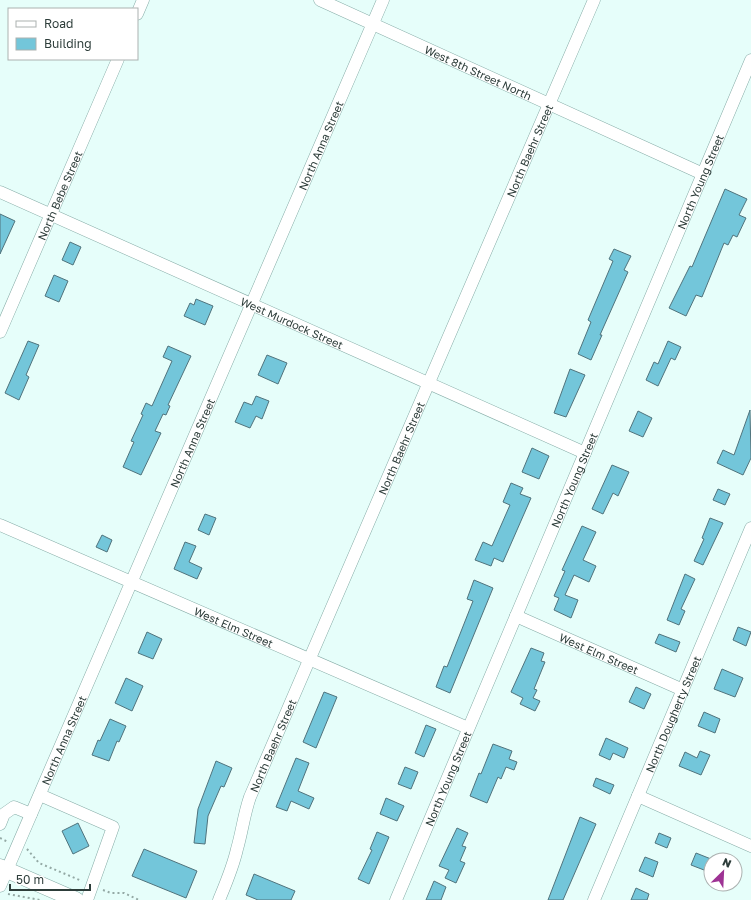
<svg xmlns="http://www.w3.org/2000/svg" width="751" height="900" font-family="'Golos Text',sans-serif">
  <rect width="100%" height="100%" fill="#e6fefa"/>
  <!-- building -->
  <g fill="#73c6da" stroke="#50737c">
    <path d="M725,189l22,10 -8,16 7,3 -9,19 -4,-2 -5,10 -4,-2 -22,54 -6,-2 -10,21 -17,-8 21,-42 2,1z"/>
    <path d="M0,214l15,7 -15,33z"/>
    <path d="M70,242l11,5 -8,18 -11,-5z"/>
    <path d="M614,249l17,7 -7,14 4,2 -28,63h2l-11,25 -13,-6 13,-32 -3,-2 25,-59 -4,-2z"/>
    <path d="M54,275l14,6 -9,21 -14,-6z"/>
    <path d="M196,299l17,7 -8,19 -21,-9 6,-13 4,2z"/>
    <path d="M28,341l11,4 -13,30 3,2 -10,23 -14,-7z"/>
    <path d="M668,341l13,6 -6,13 -4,-2 -13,28 -12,-6 8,-18 4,2z"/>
    <path d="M168,346l23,10 -23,49 2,1 -4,9 -3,-1 -8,17 6,2 -20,42 -18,-8 11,-25 -3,-1 12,-26 -2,-1 5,-11 6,3 20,-45 -9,-4z"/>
    <path d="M267,355l20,8 -9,21 -20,-9z"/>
    <path d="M570,369l15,6 -19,42 -12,-4z"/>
    <path d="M256,396l13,5 -7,18 -6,-3 -6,12 -15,-6 9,-20 8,3z"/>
    <path d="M750,410l1,48 -8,17 -26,-12 6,-13 11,5z"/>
    <path d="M638,411l14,7 -9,19 -14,-6z"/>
    <path d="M532,448l17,8 -10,23 -17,-7z"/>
    <path d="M612,465l17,7 -11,24 -5,-3 -10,21 -11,-5z"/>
    <path d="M511,483l12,5 -3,6 11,4 -28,64 -9,-4 -3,8 -16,-6 8,-18 9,4 18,-41 -7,-3z"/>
    <path d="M718,489l12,5 -5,11 -12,-5z"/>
    <path d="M205,514l11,4 -7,17 -11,-5z"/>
    <path d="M710,518l13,5 -20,42 -9,-4 10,-22 -2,-1z"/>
    <path d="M582,526l14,6 -13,28 13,6 -7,16 -15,-7 -9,20 13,5 -7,18 -17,-8 5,-12 -5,-2 11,-25 -3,-1z"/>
    <path d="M102,535l10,5 -5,12 -11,-5z"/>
    <path d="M185,542l11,4 -7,16 13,6 -5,11 -23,-10z"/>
    <path d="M685,574l10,5 -14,30 4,2 -6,14 -12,-5z"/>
    <path d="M474,580l19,8 -43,105 -14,-6 8,-21 3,1 26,-66 -6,-2z"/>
    <path d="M738,627l13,5 -5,14 -13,-6z"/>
    <path d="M147,632l15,7 -9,20 -15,-6z"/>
    <path d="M659,634l21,8 -4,10 -21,-9z"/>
    <path d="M531,648l13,5 -3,8 4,1 -11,27 3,1 -4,8 7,3 -5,10 -15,-7 3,-6 -12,-6z"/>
    <path d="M722,669l21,9 -8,19 -21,-8z"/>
    <path d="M126,678l17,8 -11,25 -17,-8z"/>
    <path d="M636,687l15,7 -7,15 -15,-7z"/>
    <path d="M324,692l13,5 -21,51 -13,-6z"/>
    <path d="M704,712l16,7 -5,14 -17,-7z"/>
    <path d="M110,719l16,7 -7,16 -2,-1 -8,20 -17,-6 6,-15 2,1z"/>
    <path d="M426,725l10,4 -12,28 -9,-4z"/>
    <path d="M606,738l22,10 -4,10 -11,-5 -3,7 -11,-5z"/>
    <path d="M493,744l19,7 -3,8 8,3 -3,8 -8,-3 -5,12 -3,-2 -11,26 -17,-7 9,-23 2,1z"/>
    <path d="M700,751l10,4 -9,20 -22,-9 6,-14 12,6z"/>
    <path d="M296,758l13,5 -11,28 16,7 -5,11 -18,-8 -4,10 -11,-4z"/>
    <path d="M216,761l16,7 -8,19 -3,-1 -13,30 -3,28 -11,-1 4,-34z"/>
    <path d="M405,767l13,5 -7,17 -13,-5z"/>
    <path d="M596,778l18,7 -4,9 -17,-8z"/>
    <path d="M386,798l18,8 -7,15 -17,-7z"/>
    <path d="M580,817l16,7 -33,76h-15z"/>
    <path d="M78,823l11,23 -16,8 -11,-23z"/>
    <path d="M457,828l11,5 -6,13 4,1 -6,14 5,2 -9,20 -11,-5 4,-8 -10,-4z"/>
    <path d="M377,832l12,5 -20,47 -11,-5 14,-29 -2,-1z"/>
    <path d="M659,833l12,5 -4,10 -12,-5z"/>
    <path d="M144,849l53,22 -11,27 -54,-22z"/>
    <path d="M696,853l15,6v10l-6,-2 -1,3 -13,-5z"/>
    <path d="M645,857l13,5 -5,15 -14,-6z"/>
    <path d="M254,874l41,17 -4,9h-33l-12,-5z"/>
    <path d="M434,881l12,6 -5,13h-15z"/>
    <path d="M636,888l13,6 -2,6h-16z"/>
  </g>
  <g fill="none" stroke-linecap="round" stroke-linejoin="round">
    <defs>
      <g id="minor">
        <path id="s1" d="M320,0l383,174"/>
        <path d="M137,14l6,-14"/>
        <path id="s2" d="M0,192l585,261"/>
        <path id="s3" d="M0,332l118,-273"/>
        <path id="s4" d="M0,525l468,203"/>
        <path id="s5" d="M516,616l167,74"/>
        <path d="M40,795l73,32 -26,73"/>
        <path d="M638,796l113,50"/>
        <path d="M0,824l4,-10 10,-7 17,7"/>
        <path id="s6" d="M0,886l383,-886"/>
        <path id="s7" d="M219,900c7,-17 14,-33 18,-51 5,-17 7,-35 13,-52l344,-797"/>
        <path id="s8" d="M396,900l355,-840"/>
        <path id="s9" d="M594,900l157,-372"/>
      </g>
      <path id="major" d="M0,867l76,33"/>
    </defs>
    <!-- minor casing -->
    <use href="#minor" stroke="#86aca7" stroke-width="13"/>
    <!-- major casing -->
    <use href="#major" stroke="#86aca7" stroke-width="17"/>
    <!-- path -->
    <g stroke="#94a9a5" stroke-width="2" stroke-dasharray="2 3" stroke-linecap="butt">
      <path d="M0,838l8,4"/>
      <path d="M27,849l12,14 43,18"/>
      <path d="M103,890l8,3h13l15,7"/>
      <path d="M8,894l32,6"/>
    </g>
    <!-- minor -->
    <use href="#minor" stroke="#fff" stroke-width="12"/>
    <!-- major -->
    <use href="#major" stroke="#fff" stroke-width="16"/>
  </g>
  <g text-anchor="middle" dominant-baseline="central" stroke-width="3" stroke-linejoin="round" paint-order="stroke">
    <!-- street labels -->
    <g font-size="11" fill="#2d3d3a" stroke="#fff">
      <text stroke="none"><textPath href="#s1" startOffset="174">West 8th Street North</textPath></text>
      <text stroke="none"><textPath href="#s6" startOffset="807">North Anna Street</textPath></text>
      <text stroke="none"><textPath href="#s7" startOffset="812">North Baehr Street</textPath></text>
      <text stroke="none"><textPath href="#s8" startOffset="780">North Young Street</textPath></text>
      <text stroke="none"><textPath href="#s3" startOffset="149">North Bebe Street</textPath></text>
      <text stroke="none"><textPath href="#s2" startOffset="320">West Murdock Street</textPath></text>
      <text stroke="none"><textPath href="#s6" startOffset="483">North Anna Street</textPath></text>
      <text stroke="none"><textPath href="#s7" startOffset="488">North Baehr Street</textPath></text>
      <text stroke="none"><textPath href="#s8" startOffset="456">North Young Street</textPath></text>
      <text stroke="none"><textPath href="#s4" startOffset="255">West Elm Street</textPath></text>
      <text stroke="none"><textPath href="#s5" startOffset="91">West Elm Street</textPath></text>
      <text stroke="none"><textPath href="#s9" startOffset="202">North Dougherty Street</textPath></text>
      <text stroke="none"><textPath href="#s6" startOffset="159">North Anna Street</textPath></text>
      <text stroke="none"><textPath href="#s7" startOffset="164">North Baehr Street</textPath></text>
      <text stroke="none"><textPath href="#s8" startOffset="132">North Young Street</textPath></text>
    </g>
  </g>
  <!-- legend -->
  <rect x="8" y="8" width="130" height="52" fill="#ffffff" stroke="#abb1b0"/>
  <rect x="16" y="21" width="20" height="6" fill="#ffffff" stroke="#abb1b0"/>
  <text x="44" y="28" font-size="12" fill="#2d3d3a">Road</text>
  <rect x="16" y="38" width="20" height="12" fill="#73c6da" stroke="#abb1b0"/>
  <text x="44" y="48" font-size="12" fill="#2d3d3a">Building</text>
  <!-- north arrow -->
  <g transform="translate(723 872) rotate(24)"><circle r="19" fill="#ffffff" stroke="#abb1b0"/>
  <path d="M0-3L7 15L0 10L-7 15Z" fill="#9e3394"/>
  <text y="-6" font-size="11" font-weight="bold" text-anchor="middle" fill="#2d3d3a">N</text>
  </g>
  <!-- scale -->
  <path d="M10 884v6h80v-6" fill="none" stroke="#2d3d3a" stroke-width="2"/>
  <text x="16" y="884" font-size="12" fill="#2d3d3a" stroke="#ffffff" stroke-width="3" paint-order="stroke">50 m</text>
</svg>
